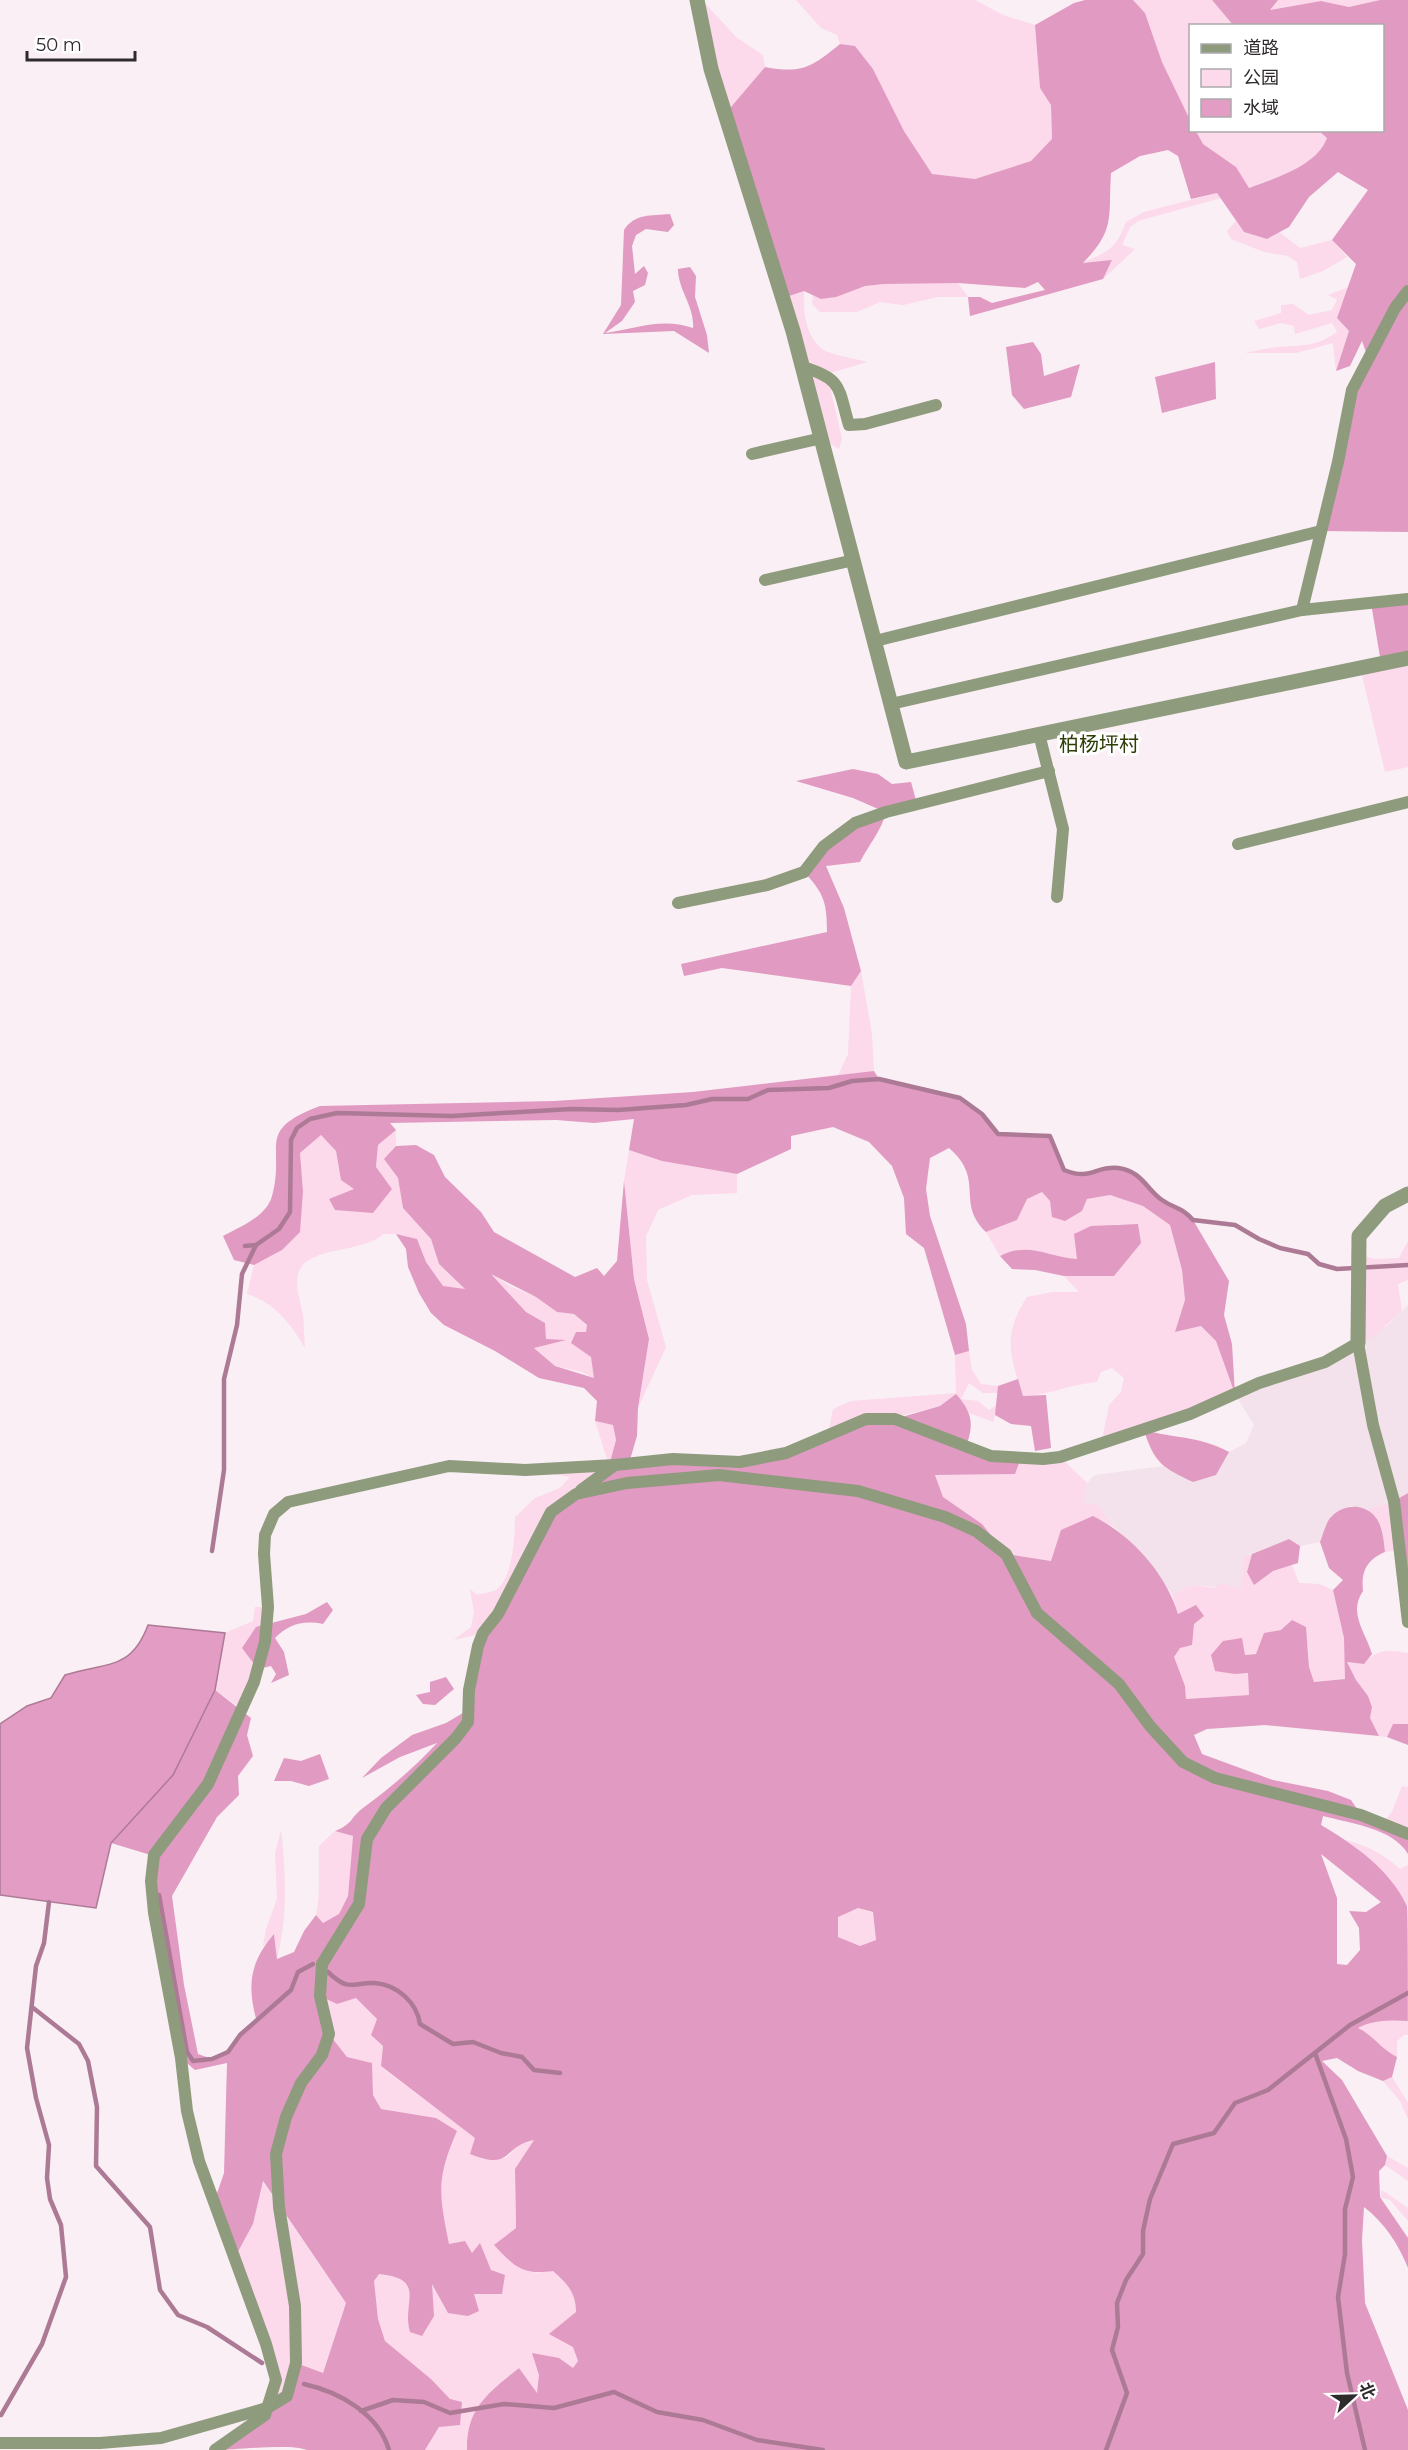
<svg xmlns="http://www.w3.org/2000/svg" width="1408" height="2450" font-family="Montserrat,'Noto Sans SC',sans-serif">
  <rect width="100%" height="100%" fill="#f9eff4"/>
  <!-- built -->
  <path fill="#f3e2eb" d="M1408,1305v188l-14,8 -27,8 -17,-3 -19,10 -11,26 -20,4 -11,-7 -46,18 -1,32 -49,-4 -21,9 -25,-35 -34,-33 -15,-20 -15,-4 4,-19 8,-8 69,-9 6,5 46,4 13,-23 17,-9 8,-18 -19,-31 57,-19 95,-49z"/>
  <!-- green -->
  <g fill="#fcd9eb">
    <path d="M702,0l34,37 27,18 2,12 -40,47z"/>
    <path d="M796,0h179l28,15 32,10 5,63 11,16 1,36 -21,21 -56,18 -43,-4 -28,-44 -31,-62 -18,-23 -15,-2 -3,-9 -16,-7z"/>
    <path d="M1133,0h79l21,25 -43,1v94l-28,-58 -17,-49z"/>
    <path d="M1278,0h102l-31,7 -28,-6 -52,9z"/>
    <path d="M1196,131h123l8,7c-10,28 -52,40 -79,50l-12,-21 -33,-23z"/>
    <path d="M1217,193l4,5 -83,23 -8,6 -8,18 13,4 -32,30 9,-18 -30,2c26,-11 34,-14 44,-41l18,-10z"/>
    <path d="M1236,221l8,11 23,7 12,-7 21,16 32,-8 15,17 -24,14 -23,8 -3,-17 -9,-6 -24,-4 -33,-13 -4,-8z"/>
    <path d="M918,283h40l10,14h-30l-35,8 -23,-3 -23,10h-37l-8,-8 1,-9c19,9 35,-6 53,-9 17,-3 35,-2 52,-3z"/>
    <path d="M1349,287l-12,31 12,13 -13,40 -3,-28 -37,10h-51c10,-2 22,-5 33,-6 23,-2 39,0 59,-15l-5,-9 -37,11 -1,-8 -13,-3 -22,6 -5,-8 27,-8v-8l12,-1 16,11 23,-5 5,-10 -9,-5z"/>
    <path d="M804,291c-1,19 1,44 18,58 6,5 35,10 45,13l-40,12 15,65 -3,10 -17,-11 -39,-140z"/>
    <path d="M1408,658v109l-23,5 -25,-105z"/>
    <path d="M861,971l11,63 2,37 -36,5 10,-22 3,-68z"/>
    <path d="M396,1130v16l-11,13 13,19 5,30 28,31 8,25 27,26 -23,-4 -17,-24 -9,-23 -21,-5h-13c-23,22 -87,9 -86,49 0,10 4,21 6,32 1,11 1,22 2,33 -14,-24 -31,-46 -58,-54l7,-29 28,-15 21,-59 -3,-38 21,-18 15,16 5,29 14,9 -20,21 41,-43 2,-22z"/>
    <path d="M629,1150l33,11 75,13v19l-45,2 -34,15 -12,26 1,44 19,67 -28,61 11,-69 -15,-60 -10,-98z"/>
    <path d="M1042,1192l8,9 3,16 29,-6 5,-12 23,-4 33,11 27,19 12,45 3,30 -9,32 25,-6 15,15 19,53 -134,51 8,-40 12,-13 3,-14 -12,-10 -11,4 -4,10c-26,2 -48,13 -74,14 -13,-41 -21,-60 4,-99l25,-5h27l-15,-16h50l24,-51 -21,-1 -43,10 4,25c-30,-2 -49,-18 -78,-3l-14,-24 31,-12 10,-22z"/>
    <path d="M1408,1241v39l-10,4 4,27 -29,26 -15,6 -1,-89 17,5 25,-1z"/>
    <path d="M489,1272l21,14 26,11 21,15 17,2 13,12 8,53 -13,-7 -27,-6 -22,-19 31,-7 -18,-1 -1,-16 -19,-11z"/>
    <path d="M969,1351l3,19 9,14 17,2v7h-15l-14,-10 -8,16 17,2 11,9 9,-6 -5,18 -24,-9 -13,-19 -16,12 -112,28 5,-25 18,-8 105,-8 -1,-38z"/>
    <path d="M595,1421l18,4 3,15 -7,25 -126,168 -29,7 17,-13 3,-15 -4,-23 7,6c5,-2 14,-2 19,-5 17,-11 19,-55 19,-73l20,-19 25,-10 10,-11 -45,-7 84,-5z"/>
    <path d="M1060,1457l27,26 -4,19 15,4 15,20 -20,-10 -42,45 -45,-7 -24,-30 -39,-27 -8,-22 80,-1 6,-16z"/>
    <path d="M1394,1501l5,49 -14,2c-2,-18 -4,-32 -18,-43z"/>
    <path d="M1252,1554l-5,18 7,12 19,-13 19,-6 7,18 20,1 14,6 11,48 3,24 17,2c12,-16 26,-14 44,-11v71h-15l-6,13 -8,-1 -9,-18 2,-11 -4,-11 -12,-16 -9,-17 -2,16 -31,3 -5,-15 -1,-23 -63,11 -3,-16 -7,35 13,-1 1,22 -63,4 -1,-13 -12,-29 7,-9 -2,-34 -6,-20 21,-9 22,3 5,-5 22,6 1,-32z"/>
    <path d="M255,1607h13l-10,62 -16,40 -27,-19 10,-57 28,-12z"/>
    <path d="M1402,1786l6,1v47l-26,-10 10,-12z"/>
    <path d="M281,1830c5,44 7,86 -4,129l-3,-24 -11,11 3,-17 11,-30 -2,-45z"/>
    <path d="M335,1831l18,5 -5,60 -9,18 -16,9 -7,-8c5,-23 2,-45 3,-69z"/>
    <path d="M1346,1840c22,6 37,14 54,29l8,-4v41l-41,-48z"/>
    <path d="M858,1908l15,5 3,27 -16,6 -22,-9v-21z"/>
    <path d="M320,1996l17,8 19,-6 21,21 -6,16 12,11 -2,21 95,71 -6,16 36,4 14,-14 15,-4 -20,29v27l1,32 19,45 18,-3c43,38 9,51 25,91l-5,8 -14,-11 -20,17 -2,19 -18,-26c-30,24 -53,40 -52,82h-42l14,-23 11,-28 -19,-20 -46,-38 -7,-22 -5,-38 5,-7c50,5 23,29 32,58l22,-49 41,11 18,-24 -12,-26 -7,10 -23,-9c-10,-50 -13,-66 7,-114l-20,-13 -55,-9 -8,-14 -1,-32 -25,-6 -18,-23z"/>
    <path d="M1391,2019l17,2v14h-4l-7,6v16c-16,-8 -24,-21 -40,-29l9,-5z"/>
    <path d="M1392,2077l16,26v16l-8,-18 -17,-20z"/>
    <path d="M1387,2156l21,12v13l-23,-16z"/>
    <path d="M262,2181l84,122 -23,70 -56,35 9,-28 -42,-121 19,-35z"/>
    <path d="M1382,2190l26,18v13l-18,-21 -10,-3z"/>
  </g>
  <!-- forest -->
  <g fill="#e19ac1" fill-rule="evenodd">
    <path d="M1085,0h48l12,13 17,49 28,58v10l6,1 7,13 33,23 13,21c26,-10 68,-22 78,-50l-8,-7 63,-1v-104l-149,-1 -21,-25h66l-8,10 51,-9 28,6 31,-7h28v532l-87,-1 31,-141 16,-32 -6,-17 -12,25 -14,5 13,-40 -12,-13 19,-54 -24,-24 36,-50 -30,-18 -29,25 -20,30 -22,12 -23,-7 -27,-39 -26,6 -13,-43 -10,-6 -28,6 -29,17c-3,45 5,56 -28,90l29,-3 -9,19 -133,37 -2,-19h12l12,6 53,-13 -7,-8 -13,6 -67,-5 -74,1 -19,2 -29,11 -15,2 -17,-8 -21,7 -58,-184 40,-47c37,7 47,0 75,-23l15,2 18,23 31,62 28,43 43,5 56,-18 21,-22 -1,-34 -11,-17 -5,-63 39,-22z"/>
    <path d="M670,214l4,11 -6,7 -22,-3 -10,6 -4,11 3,28 9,-8 4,7 -3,12 -12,6 2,11 -13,19 -17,12c31,-4 56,-16 88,-5 2,-21 -15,-38 -15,-59l12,-2 6,9 -1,21 12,38 2,18 -35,-22 -71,3 18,-29 3,-75c11,-17 27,-14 46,-16z"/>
    <path d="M1033,342l8,12 3,22 36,-12 -9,33 -47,12 -12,-14 -6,-48z"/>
    <path d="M1215,362l1,37 -54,14 -7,-36z"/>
    <path d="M1408,599v59l-27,5 -10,-60z"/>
    <path d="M853,769l25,5 14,10 19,-2 6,22 -31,8c-5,20 -17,32 -26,50l-34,4 18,42 17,63 -10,15 -129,-18 -38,8 -3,-12 146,-32c0,-29 -3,-39 -23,-60l20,-26 61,-34 -32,-14 -57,-17z"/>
    <path d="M874,1071l5,8c52,10 85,11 119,55l52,2 14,34 16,6 37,-8 15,4 15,10 15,18 21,9 10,11 36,61 -5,34 8,29 3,50 -19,-53 -15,-15 -26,6 10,-32 -3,-30 -12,-45 -27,-19 -33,-11 -23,4 -5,12 -17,10 -13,-4 -2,-16 -8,-9 -15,7 -10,21 -31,12c-31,-30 0,-52 -37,-84l-19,10 -4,31 4,27 36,108 3,27 -14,4 -31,-107 -18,-14 -2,-36 -12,-32 -23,-24 -36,-15 -42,9v13l-54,25 -75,-13 -33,-11 5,-31 -40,4 -38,-3 -166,3 6,7 -18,15 -2,22 16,22 -19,24 -38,-3 -6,-11 25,-10 -13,-9 -5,-29 -15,-16 -21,18 3,38 -3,41 -18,18 -28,15 -20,-5 -11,-24c17,-9 44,-20 49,-40 14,-51 -18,-65 48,-90l234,-5 139,-9z"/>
    <path d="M416,1145l18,10 11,22 36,35 13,20 81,45 22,-9 7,8 13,-15 7,-80 10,98 15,60 -11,69 -1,28 -8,27 157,-10 80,-34h29l45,-13 16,-12c15,17 19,29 10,52l55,12 -6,16 -80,1 8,22 39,27 24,30 45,7 10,-31 32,-14c37,18 73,57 85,98l18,-9 8,11 -10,8 -2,21 -12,3 -6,9 11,29 1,13 63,-4 -1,-22 -13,1 -20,-3 -4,-16 12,-14 19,-3 3,17 11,-1 8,-21 17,-3 11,-10 14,7 3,40 5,15 31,-3 -1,-41 -11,-48 10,-10 -14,-12 -9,-26c3,-7 6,-21 12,-26 7,-7 17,-10 26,-9 23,4 25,26 27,45 -19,8 -24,20 -22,39 -15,22 2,40 9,63l-8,10 -17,-2 9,18 12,16 4,11 -2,11 9,18 -114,-11 -58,4 -13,6 8,19 71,26 55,11 23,9 10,15 47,19v20c-15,-26 -59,-31 -85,-38l-2,9c34,20 69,45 86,81 1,8 1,99 1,115 -16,-1 -36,-1 -50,7 16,8 23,21 39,29l-5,20 -9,4 -25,-10 -21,-13 -15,3 20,19 45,76 -2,9 -6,6 1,26 28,41v30c-9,-23 -24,-46 -44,-61l-2,33 3,63 43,107v40h-941c-1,-42 22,-58 52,-82l18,25 2,-18 -7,-22 27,5 14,10 5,-7 -5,-14 -24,-13 27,-22c0,-19 -9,-29 -23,-41 -31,4 -38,-4 -59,-26l22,-17 -1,-59 19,-29c-33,7 -21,31 -64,14l5,-16 -94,-72 2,-20 -12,-11 6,-16 -21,-21 -19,6 -17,-8 9,38 18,23 25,6 1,32 8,14 55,9 21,13c-21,48 -18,63 -8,113l16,-3 7,12 8,-10 11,27 14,5 -3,19h-28l5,17 -11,5 -20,-3 -16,-29 2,32 -12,20 -12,-4c-9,-29 18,-53 -31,-58l-5,7 4,38 7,22 46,38 19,20 12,3 -2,23 -21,2 -14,23h-118c-16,-7 -69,0 -92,0l72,-54 9,-33 27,10 23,-70 -83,-122 -10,43 -19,35 -20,-57 10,-29 3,-110 -32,7 -14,-12 -21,-110 -6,-92 -43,-13 62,-68 42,-85 36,28 -4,17 6,21 -15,20 1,19 -22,22 -45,79 12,89 14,69 14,5c19,-8 28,-25 45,-37 -10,-35 -8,-59 17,-88l3,25 17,-7 10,-21 12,-16 7,8 16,-9 9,-18 5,-60 -18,-5c18,-7 15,-13 28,-23 26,-19 51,-40 74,-65l-37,14 -38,21 19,-20 31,-23 34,-12 22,-13 10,-64 73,-134 58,-46 7,-26 -3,-15 -18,-4 2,-20 -13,-13 -45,-10 -44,-27 -51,-26 -13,-12 -12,-20 -11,-26 -2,-18 -10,-15 21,5 9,23 17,24 22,3 -26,-25 -8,-25 -28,-31 -5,-30 -14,-19 12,-13zM491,1274l45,23 21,15 17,2 13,11 -1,7h-10l-5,11 20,14 3,21 -39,-12 -21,-18 32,-8 -20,-1 -1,-16 -19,-11zM1321,1854l60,48 -15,10 -17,-1 10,17 1,22 -13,15 -10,-1v-66zM858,1908l15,4 3,28 -16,6 -22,-9v-20z"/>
    <path d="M1138,1224l3,19 -27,33h-50l-29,-6 -23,-1 -12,-13c29,-15 48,1 77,3l-3,-25 17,-8z"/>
    <path d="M1018,1379l5,17 23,-1 5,53 -16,3 -4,-25 -20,-2 -16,-9 3,-29z"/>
    <path d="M1144,1430c32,9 53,5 85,22l-13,23 -23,7c-30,-14 -39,-19 -49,-52z"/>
    <path d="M1408,1493v88l-14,-80z"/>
    <path d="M1289,1539l11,7 -2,17 -25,8 -19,14 -7,-13 5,-18z"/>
    <path d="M327,1602l6,8 -10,14c-20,-4 -34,0 -48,14l9,14 5,23 -18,8 5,-9 -5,-8 -13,3 -16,-21 14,-21 50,-13z"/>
    <path d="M446,1677l8,12 -19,16 -12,-1 -7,-9 14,-3v-10z"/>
    <path d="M1393,1724h15v21l-21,-8z"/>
    <path d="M320,1754l9,25 -20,7 -18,-5h-17l10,-23 17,3z"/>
  </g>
  <!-- water -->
  <path fill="#e39cc3" stroke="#ad7a96" stroke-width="1.5" d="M148,1625l77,8 -10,57 -42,85 -62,68 -15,65 -96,-13v-171l27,-18 24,-8 14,-23c41,-13 66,-4 83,-50z"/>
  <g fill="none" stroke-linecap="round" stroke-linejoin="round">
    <!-- stream -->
    <g stroke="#ad7a96" stroke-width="4.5">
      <path d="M245,1246l11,-1 23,-16 11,-17 1,-72 6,-12 13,-9 27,-6 115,3 119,-7 47,1 68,-5 26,-6h36l20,-9 61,-2 23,-7 27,-2 81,19 22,16 16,20 52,2 14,34c28,11 30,-4 54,-2 24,3 28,21 44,32 13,9 20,7 31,20l42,5 24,14 21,9 28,6 11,10 18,5 71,-4"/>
      <path d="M212,1551l12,-81v-91l13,-54 5,-51 14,-29"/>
      <path d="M159,1895l28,157 6,9 19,-2 16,-7 12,-17 51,-45 7,-18 15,-8"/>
      <path d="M328,1972c22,21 24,10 47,11 23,2 42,20 45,41l33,20 20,-2 28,11 21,4 12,13 26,3"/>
      <path d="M32,2007l47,37 9,17 9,46 -1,59 54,61 10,63 18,25 29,12 55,36"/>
      <path d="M1315,2053l31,86 7,38 -8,32v45l-7,43 9,76 18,77"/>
      <path d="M304,2384c35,8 74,29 85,66"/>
      <path d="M361,2411l32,-11 31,2 26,11 54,-9 50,4 60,-16 43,20 46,8 54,20 66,10"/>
      <path d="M1,2415l41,-71 24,-67 -5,-52 -11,-26 -3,-21 2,-33 -13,-47 -9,-50 9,-82 8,-23 5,-41"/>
      <path d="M1106,2450l21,-57 -15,-43 6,-23 -1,-24 9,-23 17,-26v-23l7,-32 23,-55 41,-11 21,-30 33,-13 82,-65 58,-32"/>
    </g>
    <!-- minor -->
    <g stroke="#8e9b7d" stroke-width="12">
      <path d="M803,367c40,12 35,21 46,58l16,-1 71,-19"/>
      <path d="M752,454l70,-16"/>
      <path d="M765,580l89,-20"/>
      <path d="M1302,610l36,-148 14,-72 43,-82 13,-17"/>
      <path d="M875,641l446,-110"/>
      <path d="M891,704l411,-94 106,-11"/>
      <path d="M1039,734l24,95 -6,68"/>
      <path d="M1238,844l170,-42"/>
      <path d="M678,903l89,-18 37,-13 20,-26 31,-23 31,-11 163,-41"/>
      <path d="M581,1490l34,-25 58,-6 67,3 46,-9 80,-34h29l96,37 52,3 17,-2 130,-43 69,-31 66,-21 33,-19 15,82 21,76 14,121"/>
      <path d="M0,2443h100l61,-5 106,-30 20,-12 9,-33 -1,-57 -16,-99 -3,-53 10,-37 15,-34 21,-28 7,-21 -9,-38 2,-32 37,-60 8,-65 19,-31 70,-70 12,-16 1,-32 9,-44 5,-13 15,-19 53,-102 25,-18 51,-11 92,-8 139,16 87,26 31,14 30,23 31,59 82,71 31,42 33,36 32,16 146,37 47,19"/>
      <path d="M215,2450l50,-35 11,-35 -10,-36 -67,-183 -12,-50 -6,-53 -27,-145 -3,-32 3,-26 54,-71 46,-102 11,-40 3,-35 -4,-53 1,-19 9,-21 14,-12 161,-36 76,4 90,-5"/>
    </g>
    <!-- tertiary -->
    <g stroke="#8e9b7d" stroke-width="15">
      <path d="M697,0l14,69 82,262 113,431 502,-104"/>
      <path d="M1358,1343l1,-107 26,-30 23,-12"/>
    </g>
  </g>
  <g text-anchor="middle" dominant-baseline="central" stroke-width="6" stroke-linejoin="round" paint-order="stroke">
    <!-- quarter labels -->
    <g font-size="20" fill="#2d3e06" stroke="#fff">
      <text x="1099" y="744">柏杨坪村</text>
    </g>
  </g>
  <!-- legend -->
  <rect x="1189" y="24" width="195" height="108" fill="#ffffff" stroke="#acaaab" stroke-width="1.5"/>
  <rect x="1201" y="44" width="30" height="9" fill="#8e9b7d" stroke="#acaaab" stroke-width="1.5"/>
  <text x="1243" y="54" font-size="18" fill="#2f2b2d">道路</text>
  <rect x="1201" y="69" width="30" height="18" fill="#fcd9eb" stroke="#acaaab" stroke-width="1.5"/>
  <text x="1243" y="84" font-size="18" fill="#2f2b2d">公园</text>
  <rect x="1201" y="99" width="30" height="18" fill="#e39cc3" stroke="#acaaab" stroke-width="1.5"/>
  <text x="1243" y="114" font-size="18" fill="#2f2b2d">水域</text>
  <!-- north arrow -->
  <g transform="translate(1354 2396) rotate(68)" stroke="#ffffff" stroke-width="4.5" paint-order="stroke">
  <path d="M0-4.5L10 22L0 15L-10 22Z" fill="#2f2b2d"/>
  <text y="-9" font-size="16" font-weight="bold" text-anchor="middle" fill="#2f2b2d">北</text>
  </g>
  <!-- scale -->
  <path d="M27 51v9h108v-9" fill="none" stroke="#2f2b2d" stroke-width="3"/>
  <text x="36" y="51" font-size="18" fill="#2f2b2d" stroke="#ffffff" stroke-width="4.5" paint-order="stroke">50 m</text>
</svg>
